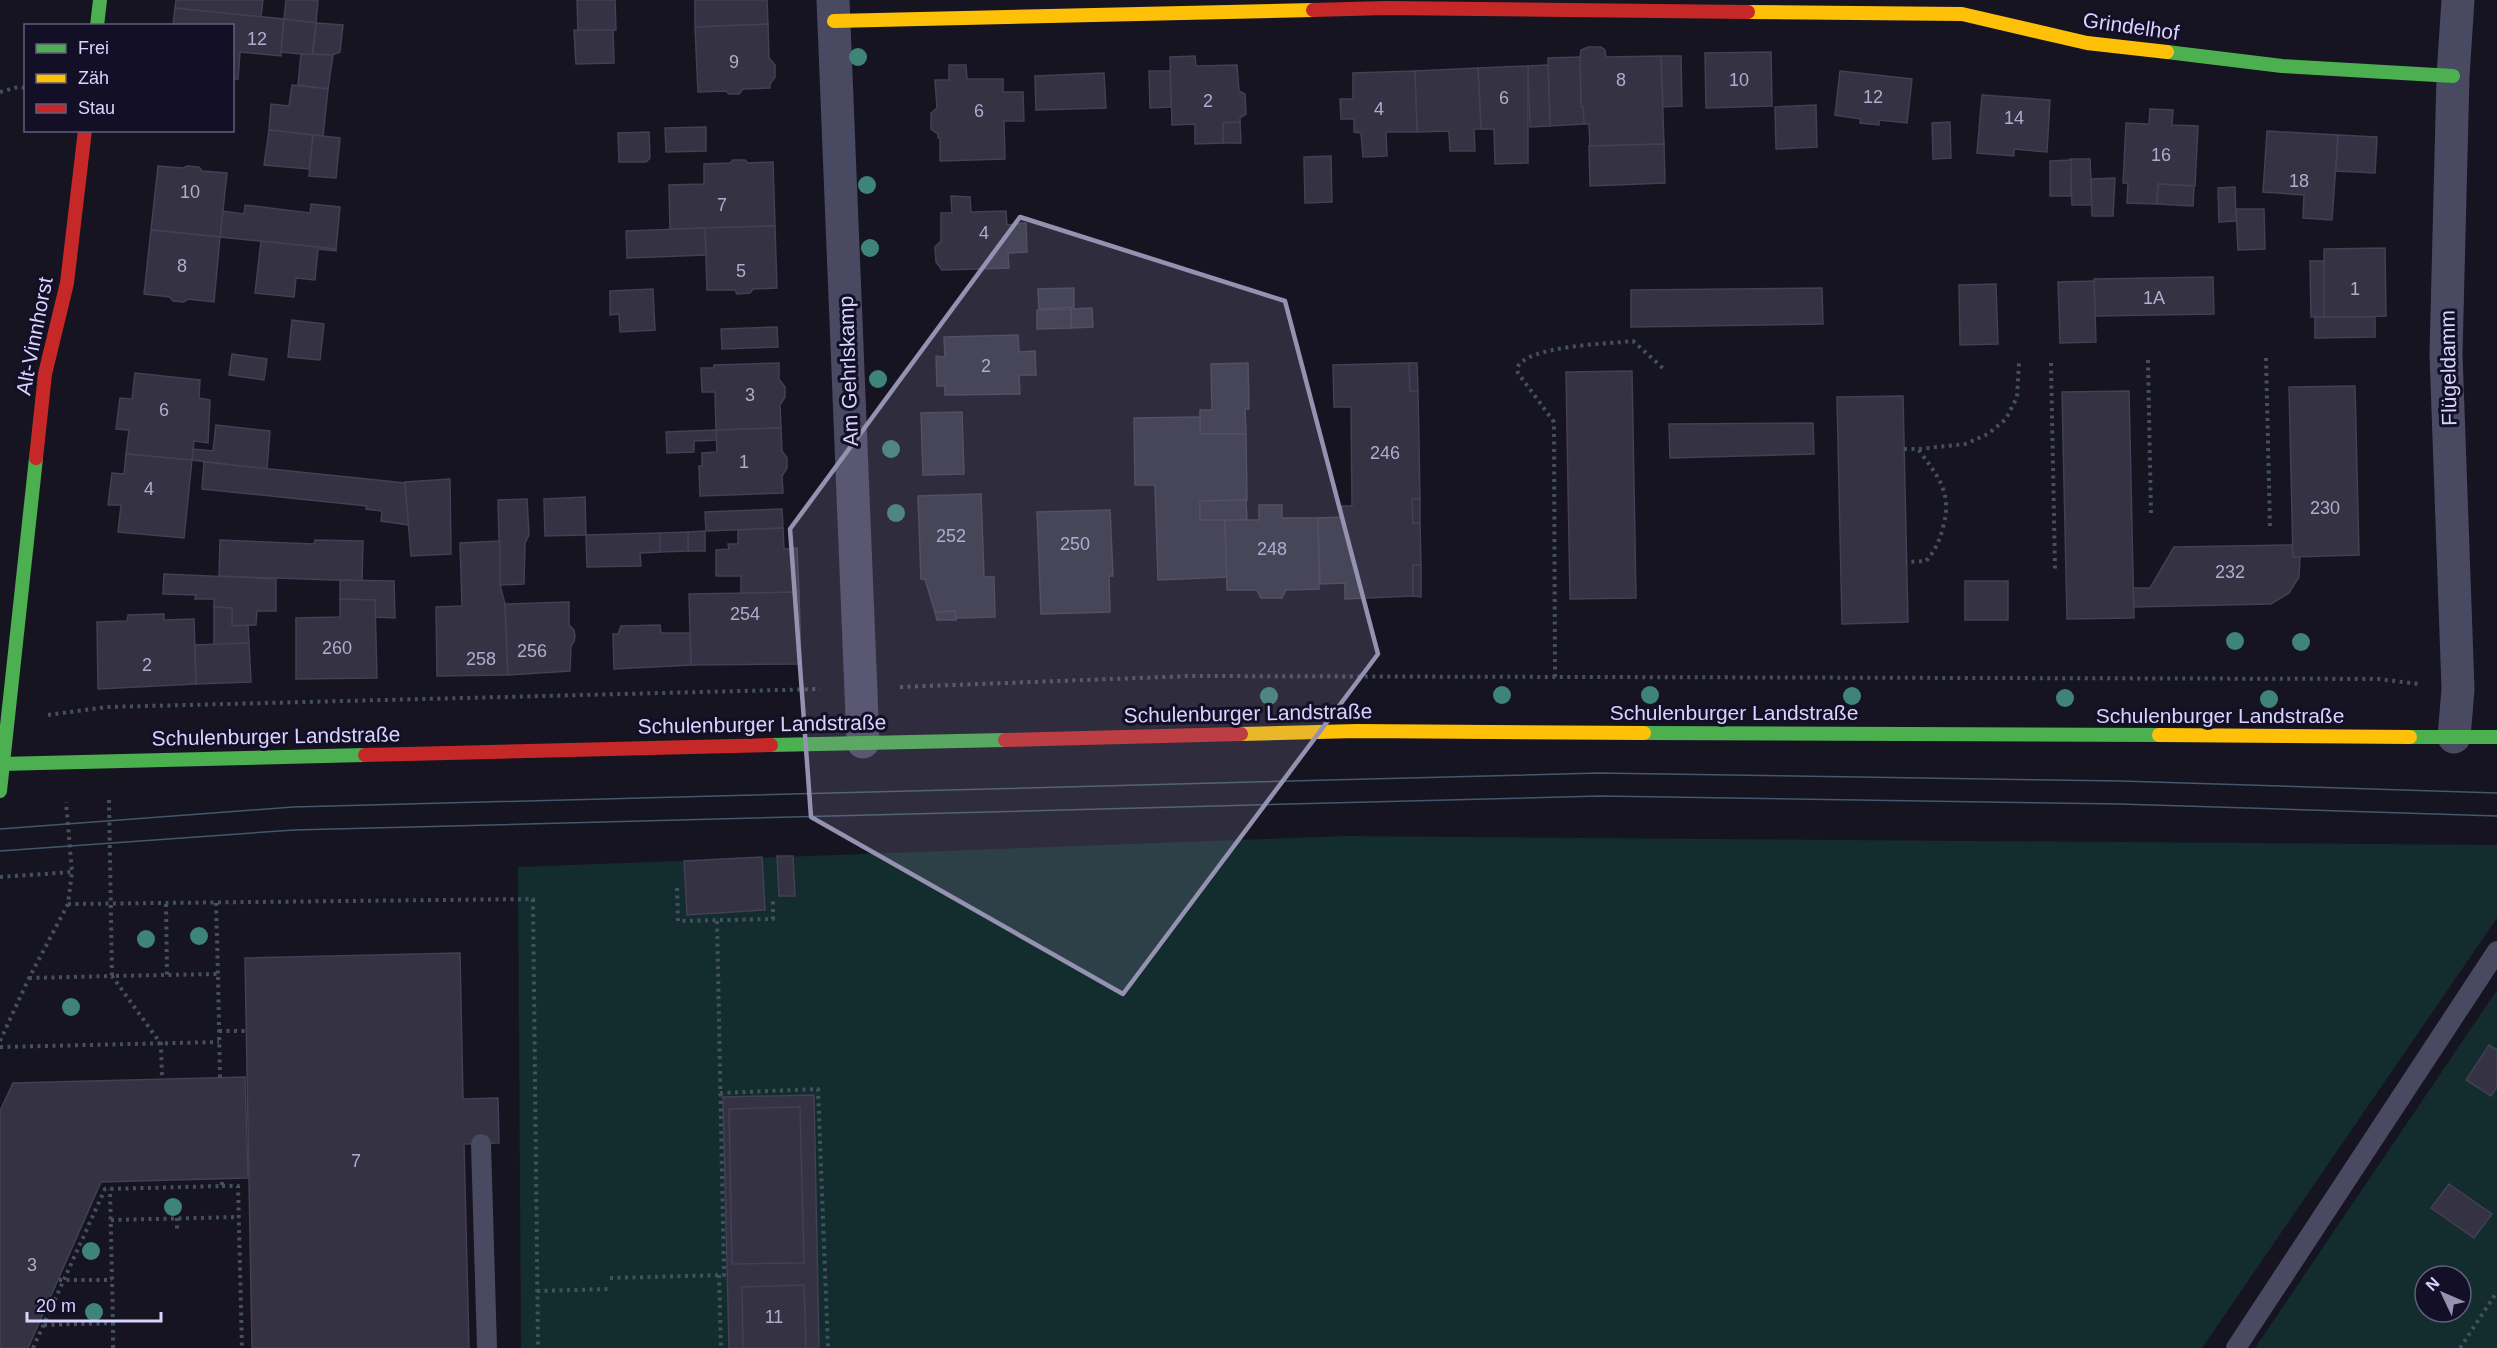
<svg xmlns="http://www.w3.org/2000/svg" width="2497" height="1348" font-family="Helvetica,sans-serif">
  <rect width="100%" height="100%" fill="#161421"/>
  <!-- green -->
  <g fill="#132c2d" fill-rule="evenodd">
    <path d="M1345,836l1152,9v73l-295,430h-1681l-3,-481z"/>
    <path d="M2497,990v358h-242zM2425,1276h36v36h-36z"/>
  </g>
  <!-- building -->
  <g fill="#343243" stroke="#433f54" stroke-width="1.5">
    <path d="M176,0h87l-2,17 -86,-9z"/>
    <path d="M286,0h32l-2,23 -32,-4z"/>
    <path d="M577,0h38l1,30 -38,1z"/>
    <path d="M695,0h72l1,24 -73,3z"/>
    <path d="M175,8l109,11 -3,37 -41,-4 -2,27h-6v-53h-59z"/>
    <path d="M284,19l32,4 -4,32 -31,-3z"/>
    <path d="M316,23l27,2 -3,27 -8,3 -19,-1z"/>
    <path d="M768,24l1,34 6,7v12l-5,7v4l-27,1 -4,5h-10l-3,-3 -28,1 -3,-65z"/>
    <path d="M574,30h39l1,33 -38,1z"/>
    <path d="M1588,47h13l4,3 1,7 55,-1 3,88 -74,2 -1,-22h-5l-1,-17h-2l-1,-50 1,-7z"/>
    <path d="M1771,52l1,54 -66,2 -1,-55z"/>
    <path d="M301,54l32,1 -5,34 -30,-4z"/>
    <path d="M1195,56l1,10 41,-1 2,26 6,3 1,20 -6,4v4l-17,1v20l-28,1v-20l-23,1 -2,-68z"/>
    <path d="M1661,56h20l1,50 -19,1z"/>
    <path d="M1580,57l1,50h2l1,17 -34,2 -2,-68z"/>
    <path d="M949,65h17l1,14h36v13h20l1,29h-20l1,38 -65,2v-23h-2v-4l-7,-5v-16l6,-5 -2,-28h14z"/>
    <path d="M1548,65l2,61 -20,1 -2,-61z"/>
    <path d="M1528,66v97l-33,1 -1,-35h-13l-3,-61z"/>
    <path d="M1478,68l3,61h-7l1,22h-25l-1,-20 -32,1 -2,-61z"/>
    <path d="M1149,71h21l1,36 -21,1z"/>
    <path d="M1415,71l2,61h-31l1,24 -24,1 -2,-24 -7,-1v-13h-13l-1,-20h13v-26z"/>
    <path d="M1840,71l72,8 -5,44 -28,-3v5l-19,-2 1,-4 -26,-4z"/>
    <path d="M1104,73l2,35 -70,2 -1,-34z"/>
    <path d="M292,85l36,4 -5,47 -54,-6 2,-26 18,2z"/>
    <path d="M1982,95l68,5 -3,52 -33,-3v7l-37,-3z"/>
    <path d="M1816,105l1,42 -41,2 -1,-42z"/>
    <path d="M2150,109l23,1 -1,15 26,1 -3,60 -37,-2 -1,20 -30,-1 1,-20h-5l3,-60 23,1z"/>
    <path d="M1240,122l1,21h-18v-20z"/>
    <path d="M1950,122l1,36 -18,1 -1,-36z"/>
    <path d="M706,127v24l-40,1 -1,-24z"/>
    <path d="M269,130l44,5 -4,34 -45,-4z"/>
    <path d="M2267,131l71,4 -6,85 -29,-2 1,-23 -41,-3z"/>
    <path d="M649,132l1,26 -4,4h-27l-1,-29z"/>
    <path d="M313,135l27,3 -4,40 -27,-2z"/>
    <path d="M2338,135l39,2 -2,36 -39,-2z"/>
    <path d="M1664,144l1,39 -75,3 -1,-40z"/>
    <path d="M1331,156l1,46 -27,1 -1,-46z"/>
    <path d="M2070,159h20l2,46h-20z"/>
    <path d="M733,160h12l3,3 25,-1 2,64 -105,3 -1,-44 35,-1v-20l26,-1z"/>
    <path d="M2071,160v36h-21v-35z"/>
    <path d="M158,166l25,2 4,-2 12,1 3,4 25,2 -7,64 -69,-7z"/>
    <path d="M2115,178l-2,38h-21l-1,-37z"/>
    <path d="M2158,184l36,2 -1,20 -36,-2z"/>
    <path d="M2235,187l1,34 -17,1 -1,-34z"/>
    <path d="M951,196l19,1 1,15 35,-1 1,14 19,-2 1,29 -19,1 1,15 -67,2 -6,-8 -1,-15 6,-6v-28h11z"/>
    <path d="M311,204l29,3 -4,42 -116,-12 3,-26 21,3 1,-9 65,8z"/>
    <path d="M2236,209h28l1,40 -27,1z"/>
    <path d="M775,226l2,62 -24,1 -3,4 -13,1 -2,-4h-28l-2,-62z"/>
    <path d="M705,228l1,27 -79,3 -1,-27z"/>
    <path d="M151,230l69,7 -6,65 -26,-3 -4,3 -11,-1 -3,-4 -26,-3z"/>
    <path d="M261,241l75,8v2l-18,-2 -3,31 -19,-2 -2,19 -39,-4z"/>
    <path d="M2385,248l1,68 -62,2v-69z"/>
    <path d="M2310,261h14v56h-13z"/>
    <path d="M2213,277l1,37 -119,2 -1,-37z"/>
    <path d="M2094,281l2,61 -36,1 -2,-61z"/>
    <path d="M1996,284l2,60 -38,1 -1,-60z"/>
    <path d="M1074,288v19l-35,2 -1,-20z"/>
    <path d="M1822,288l1,36 -192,3v-37z"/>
    <path d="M653,289l2,41 -35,2 -1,-18 -9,1v-24z"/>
    <path d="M1092,308l1,19 -22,1v-19z"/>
    <path d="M1071,309v19l-34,1v-19z"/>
    <path d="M2315,317h60v20l-60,1z"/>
    <path d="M292,320l32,4 -4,36 -32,-3z"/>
    <path d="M777,327l1,20 -56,2 -1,-20z"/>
    <path d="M1018,335l1,17 16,-1 1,24h-17l1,19 -75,1v-9h-8l-1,-30 9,1 -1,-20z"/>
    <path d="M232,354l35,5 -3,21 -35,-5z"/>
    <path d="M779,363v16l6,8v10l-5,8 1,23 -65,2 -1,-38h-13l-1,-24h13v-3z"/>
    <path d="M1248,363l1,46h-4l1,25h-46v-24h12l-1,-46z"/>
    <path d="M1409,363l1,28h8l2,108h-8l1,24h7l1,42h-8v31l-68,3v-16l-25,1 -2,-66 24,-1v-11h10l-1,-99h-17l-1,-42z"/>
    <path d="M1409,363h8l1,28h-8z"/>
    <path d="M1632,371l4,227 -66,1 -4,-227z"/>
    <path d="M135,373l65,7 -1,18 11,2 -2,43 -14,-2 -2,19 -66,-6 3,-24 -13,-1 4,-31 12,1z"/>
    <path d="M2355,386l4,169 -66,2 -4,-170z"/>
    <path d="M2129,391l5,227 -67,1 -5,-227z"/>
    <path d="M1903,396l5,226 -66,2 -5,-227z"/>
    <path d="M962,412l2,62 -41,1 -2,-62z"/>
    <path d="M1200,417v17h46l1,66 -47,1v19h25l2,57 -69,3 -3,-95h-20l-1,-67z"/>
    <path d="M1813,423l1,31 -144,4 -1,-34z"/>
    <path d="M216,425l54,6 -3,38 -75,-9 1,-11 20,2z"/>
    <path d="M781,428l1,23 5,7v10l-5,8 1,17 -83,3 -1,-30h3v-13l15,-1 -1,-22z"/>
    <path d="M716,430l1,10 -23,1v11l-27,1 -1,-21z"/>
    <path d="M126,454l66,6 -8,78 -66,-6 3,-27h-13l4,-32 12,1z"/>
    <path d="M204,462l201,21 4,42 -28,-4 1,-10 -16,-2 1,-3 -165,-17z"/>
    <path d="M450,479l1,75 -40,2 -6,-74z"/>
    <path d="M981,494l3,83h10l1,40 -39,1 -1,-7 -20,1 -10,-33h-4l-3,-83z"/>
    <path d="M585,497l1,38 -41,1 -1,-37z"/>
    <path d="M527,499l2,36 -4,8 -1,41 -24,1 -2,-85z"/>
    <path d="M1412,499h8v24h-7z"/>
    <path d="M1246,500l1,20h-47v-19z"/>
    <path d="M1259,505h23v13h36l1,71 -33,1 -4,8h-21l-4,-8h-30l-2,-70h34z"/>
    <path d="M782,509l1,19 -77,3 -1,-19z"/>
    <path d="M1110,510l3,66h-4l1,36 -69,2 -4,-102z"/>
    <path d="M783,528l1,21 13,-1 2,44 -58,2v-18h-25v-26l13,-1 -1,-5h10v-14z"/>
    <path d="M705,531v20h-17v-19z"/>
    <path d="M688,532v19l-28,1v-19z"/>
    <path d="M660,533v19l-20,1 1,13 -54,1 -1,-32z"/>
    <path d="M220,540l94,4 1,-4 48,1 -1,40 -143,-5z"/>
    <path d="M500,541v44l5,19 3,71 -71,1 -1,-69 26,-1 -2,-63z"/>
    <path d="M2292,545l1,12h7l-1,20 -10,16 -18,11 -137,3 -1,-19h17l24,-41z"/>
    <path d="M1413,565h8v32l-8,-1z"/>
    <path d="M164,574l112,5v32h-19l-1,14 -24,1v-18l-18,-1v-8h-19l1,-4 -33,-1z"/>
    <path d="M340,580l54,1 1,37 -20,-1v-17l-35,-1z"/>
    <rect x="1965" y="581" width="43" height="39"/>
    <path d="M799,592l2,72 -110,1 -2,-71z"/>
    <path d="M340,599l35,1 2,78 -81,1v-61l44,-1z"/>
    <path d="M569,602v23l5,5 1,6 -1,6 -3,4 -1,25 -62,4 -3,-71z"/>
    <path d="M214,607l18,1v18l16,-1 1,18 -35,2z"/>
    <path d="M955,611l1,9h-19l-2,-8z"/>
    <path d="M164,614v6l30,-1 2,65 -98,5 -1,-67 30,-1 1,-6z"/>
    <path d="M660,625l1,8h29l1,32 -77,4 -1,-35h5l3,-8z"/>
    <path d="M249,643l2,39 -55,2 -1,-39z"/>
    <path d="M777,856h16l2,40h-16z"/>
    <path d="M762,857l3,53 -78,5 -3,-54z"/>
    <path d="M460,953l3,146 35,-1 1,45 -35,1 5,204h-217l-7,-390z"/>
    <path d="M2489,1045l8,5v37l-6,9 -25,-16z"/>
    <path d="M245,1077l3,101 -147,4 -73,166h-28v-237l13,-28z"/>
    <path d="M814,1095l5,253h-90l-6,-251z"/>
    <path d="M800,1107l4,156 -72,1 -3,-155z"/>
    <path d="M2449,1184l43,30 -18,24 -43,-30z"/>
    <path d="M804,1285l2,63h-63l-1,-61z"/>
  </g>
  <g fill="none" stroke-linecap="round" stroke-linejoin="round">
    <!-- path -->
    <g stroke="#44505f" stroke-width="4" stroke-dasharray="3 4.5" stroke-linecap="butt">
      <path d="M0,92l18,-5 8,1"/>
      <path d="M2266,358l4,170"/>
      <path d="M2148,360l3,154"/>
      <path d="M2051,363l4,206"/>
      <path d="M1904,449h14c19,26 35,43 25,78 -3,13 -8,24 -17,34l-20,1"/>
      <path d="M1919,449l46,-5 23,-10 18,-15 11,-22 2,-34"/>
      <path d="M1555,677l-1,-255 -36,-49 -1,-5c10,-23 92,-24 116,-27l32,29"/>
      <path d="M900,687l291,-11 1187,3 41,5"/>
      <path d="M48,715l59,-8 713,-18"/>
      <path d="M109,800l3,176 106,-2 2,104"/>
      <path d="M0,877l72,-5"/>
      <path d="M677,888l1,33 95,-2v-22"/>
      <path d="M216,903l2,71"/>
      <path d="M68,904l465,-5 5,449"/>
      <path d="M166,904l1,71"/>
      <path d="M29,978l83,-2 49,68 1,35"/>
      <path d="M219,1031h26"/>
      <path d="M0,1041l29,-63 39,-74 4,-32 -6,-70"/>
      <path d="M0,1047l219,-5"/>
      <path d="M720,1093l98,-4 10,259"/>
      <path d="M222,1186h16l4,162"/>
      <path d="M177,1218v14"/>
      <path d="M111,1220l128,-3"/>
      <path d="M719,1275l2,73"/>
      <path d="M610,1278l114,-3 -7,-355"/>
      <path d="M59,1280h53"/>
      <path d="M537,1291l73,-2"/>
      <path d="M44,1325l69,-2 -3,-134"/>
      <path d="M33,1348l72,-159 117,-3v-7"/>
      <path d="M113,1348v-25"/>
      <path d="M2460,1348l37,-56"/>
    </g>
    <!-- lane -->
    <g stroke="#4a4962" stroke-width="20">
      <path d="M481,1144l6,204"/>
      <path d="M2236,1348l261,-397"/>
    </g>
    <!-- street -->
    <g stroke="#4a4962" stroke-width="33">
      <path d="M833,0l30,742"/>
      <path d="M2454,737l4,-48 -12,-335 7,-278 5,-76"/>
    </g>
    <!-- fast -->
    <g stroke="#4caf50" stroke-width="14">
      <path d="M97,26l3,-26"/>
      <path d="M2167,52l115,14 171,10"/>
      <path d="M1644,733l515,2"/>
      <path d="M2410,737h87"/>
      <path d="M771,745l234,-5"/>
      <path d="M0,764l365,-9"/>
      <path d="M0,791l36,-333"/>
    </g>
    <!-- slow -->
    <g stroke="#ffc107" stroke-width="14">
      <path d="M1748,12l214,2 125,29 80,9"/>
      <path d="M834,21l479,-11"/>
      <path d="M1241,734l116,-3 287,2"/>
      <path d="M2159,735l251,2"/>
    </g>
    <!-- jam -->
    <g stroke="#c62828" stroke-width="14">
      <path d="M1313,10l74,-2 361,4"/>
      <path d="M36,458l9,-84 22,-91 18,-153"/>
      <path d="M1005,740l236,-6"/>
      <path d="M365,755l406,-10"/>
    </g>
    <!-- tram -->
    <g stroke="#43596b" stroke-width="1.5">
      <path d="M0,829l293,-22 1306,-34 522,8 376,12"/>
      <path d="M0,851l294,-21 1306,-34 520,8 377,12"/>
    </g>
  </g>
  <!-- trees -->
  <g fill="#3e8478">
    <circle cx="858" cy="57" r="9"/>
    <circle cx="867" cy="185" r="9"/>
    <circle cx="870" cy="248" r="9"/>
    <circle cx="878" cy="379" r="9"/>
    <circle cx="891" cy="449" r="9"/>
    <circle cx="896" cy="513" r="9"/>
    <circle cx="2235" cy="641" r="9"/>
    <circle cx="2301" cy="642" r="9"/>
    <circle cx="1502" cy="695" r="9"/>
    <circle cx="1650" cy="695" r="9"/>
    <circle cx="1269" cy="696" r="9"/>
    <circle cx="1852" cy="696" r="9"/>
    <circle cx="2065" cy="698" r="9"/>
    <circle cx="2269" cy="699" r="9"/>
    <circle cx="199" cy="936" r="9"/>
    <circle cx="146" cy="939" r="9"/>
    <circle cx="71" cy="1007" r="9"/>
    <circle cx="173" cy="1207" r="9"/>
    <circle cx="91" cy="1251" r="9"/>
    <circle cx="94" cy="1312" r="9"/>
  </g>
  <!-- marked area -->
  <path fill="#9591b1" fill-opacity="0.2" stroke="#9591b1" stroke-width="4.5" stroke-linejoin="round" d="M1020,217l265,84 93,353 -255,340 -312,-177 -21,-288z"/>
  <g text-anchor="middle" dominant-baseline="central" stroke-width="6" stroke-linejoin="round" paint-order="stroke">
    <!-- number labels -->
    <g font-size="18" fill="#b0acd0">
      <text x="257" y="39">12</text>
      <text x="734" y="62">9</text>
      <text x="1621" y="80">8</text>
      <text x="1739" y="80">10</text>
      <text x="1873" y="97">12</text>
      <text x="1504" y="98">6</text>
      <text x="1208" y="101">2</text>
      <text x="1379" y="109">4</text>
      <text x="979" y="111">6</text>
      <text x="2014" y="118">14</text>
      <text x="2161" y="155">16</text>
      <text x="2299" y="181">18</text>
      <text x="190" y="192">10</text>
      <text x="722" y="205">7</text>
      <text x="984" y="233">4</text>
      <text x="182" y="266">8</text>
      <text x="741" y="271">5</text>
      <text x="2355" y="289">1</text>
      <text x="2154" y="298">1A</text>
      <text x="986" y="366">2</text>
      <text x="750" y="395">3</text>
      <text x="164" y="410">6</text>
      <text x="1385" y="453">246</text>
      <text x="744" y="462">1</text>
      <text x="149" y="489">4</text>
      <text x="2325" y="508">230</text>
      <text x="951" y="536">252</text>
      <text x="1075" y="544">250</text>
      <text x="1272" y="549">248</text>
      <text x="2230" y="572">232</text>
      <text x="745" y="614">254</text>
      <text x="337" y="648">260</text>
      <text x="532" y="651">256</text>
      <text x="481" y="659">258</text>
      <text x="147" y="665">2</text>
      <text x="356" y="1161">7</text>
      <text x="32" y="1265">3</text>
      <text x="774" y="1317">11</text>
    </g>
    <!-- street labels -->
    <g font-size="21" fill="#d9d4ff" stroke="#130f26">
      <text transform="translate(2131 26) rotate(8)">Grindelhof</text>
      <text transform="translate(34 336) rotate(-79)">Alt-Vinnhorst</text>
      <text transform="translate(2448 368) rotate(-91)">Flügeldamm</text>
      <text transform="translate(848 371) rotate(-92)">Am Gehrlskamp</text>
      <text x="1734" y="712">Schulenburger Landstraße</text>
      <text transform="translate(1248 713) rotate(-1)">Schulenburger Landstraße</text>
      <text x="2220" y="715">Schulenburger Landstraße</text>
      <text transform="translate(762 724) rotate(-1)">Schulenburger Landstraße</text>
      <text transform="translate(276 736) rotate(-1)">Schulenburger Landstraße</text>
    </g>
  </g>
  <!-- legend -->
  <rect x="24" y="24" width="210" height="108" fill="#130f26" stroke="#625e7d" stroke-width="1.5"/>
  <rect x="36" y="44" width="30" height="9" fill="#4caf50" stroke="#625e7d" stroke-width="1.5"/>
  <text x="78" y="54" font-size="18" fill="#d9d4ff">Frei</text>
  <rect x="36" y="74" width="30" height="9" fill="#ffc107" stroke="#625e7d" stroke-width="1.5"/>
  <text x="78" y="84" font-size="18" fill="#d9d4ff">Zäh</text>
  <rect x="36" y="104" width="30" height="9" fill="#c62828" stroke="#625e7d" stroke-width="1.5"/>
  <text x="78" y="114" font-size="18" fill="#d9d4ff">Stau</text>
  <!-- north arrow -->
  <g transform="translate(2443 1294) rotate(314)"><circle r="28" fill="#130f26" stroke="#625e7d" stroke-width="1.5"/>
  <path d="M0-4.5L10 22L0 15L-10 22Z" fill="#9591b1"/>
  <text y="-9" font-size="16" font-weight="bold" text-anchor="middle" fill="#d9d4ff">N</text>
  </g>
  <!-- scale -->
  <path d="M27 1312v9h134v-9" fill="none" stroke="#d9d4ff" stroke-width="3"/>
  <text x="36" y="1312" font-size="18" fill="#d9d4ff" stroke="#130f26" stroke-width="4.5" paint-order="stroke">20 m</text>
</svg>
